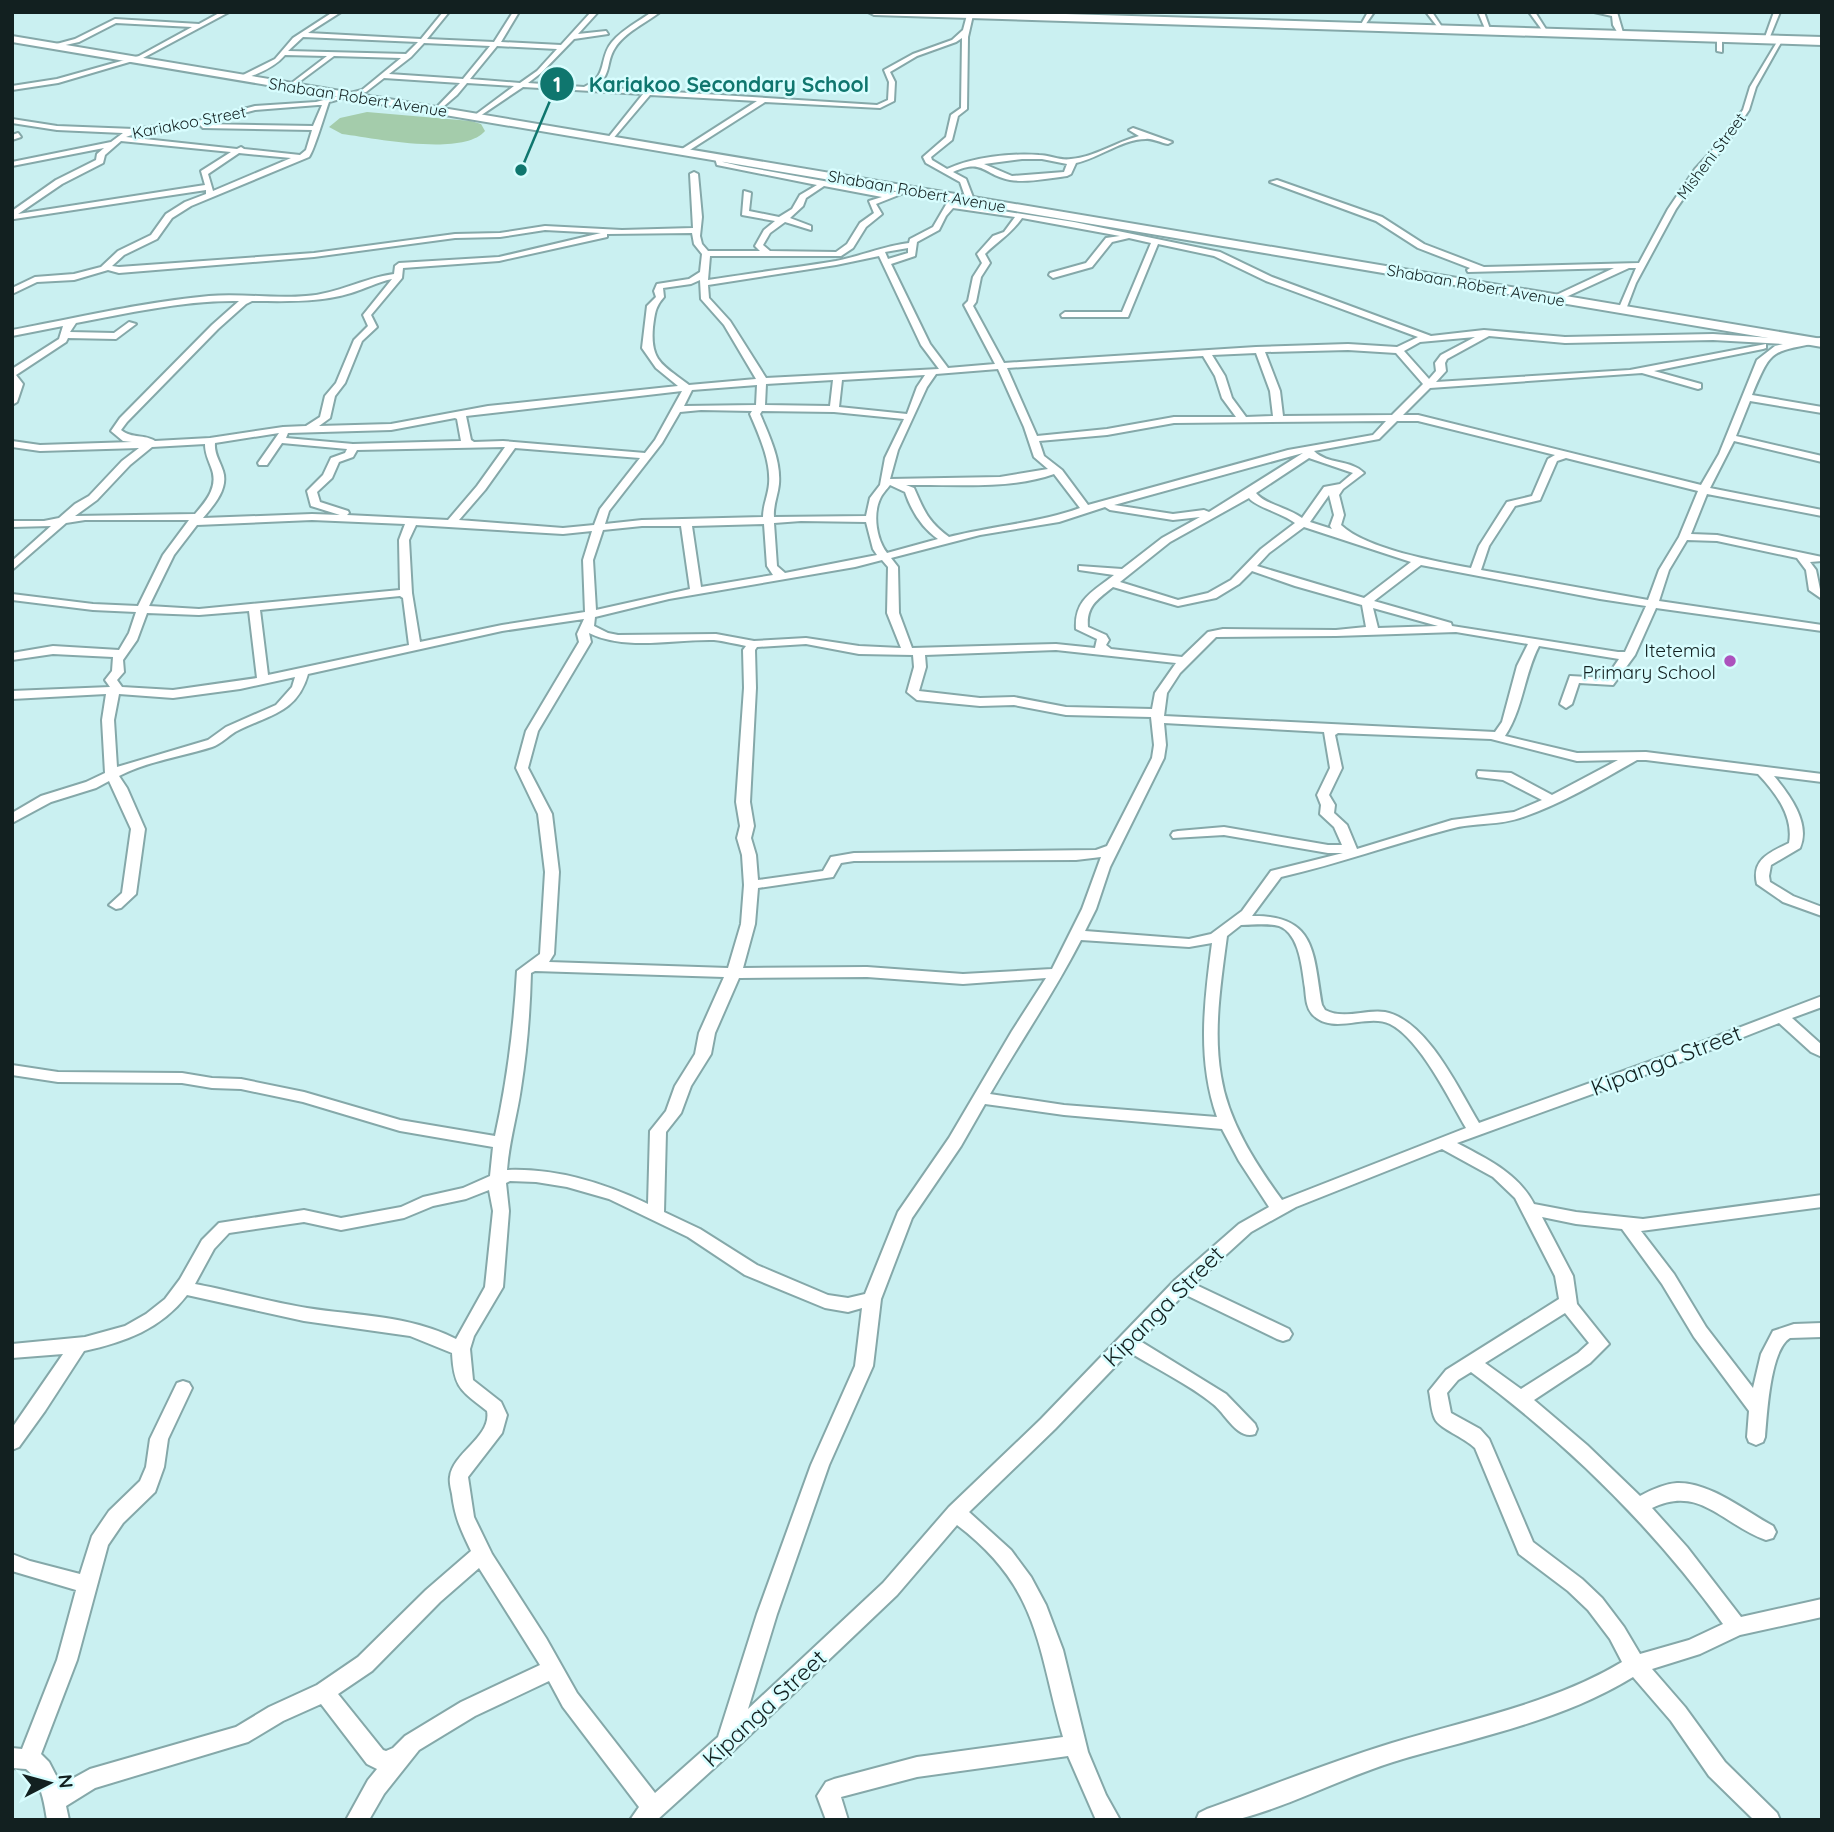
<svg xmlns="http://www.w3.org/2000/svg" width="1834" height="1832" font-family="Quicksand,sans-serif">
  <rect width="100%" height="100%" fill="#caf0f1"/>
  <!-- green -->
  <path fill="#a4ccab" d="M367,112l104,9 10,3 4,7c-22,26 -111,7 -143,3l-13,-7 11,-9z"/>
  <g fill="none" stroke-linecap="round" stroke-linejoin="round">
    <defs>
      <g id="street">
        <path d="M221,12h8l-86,46 -85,25 -46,7v-4l45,-7 82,-23 53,-29 -76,-4 -37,19 -27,6 -3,-2 26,-7 40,-20 84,5z"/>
        <path d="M333,12h8l-33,21 113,6 22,-27h6l-22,27 67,3 19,-30h6l-18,30 60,3 30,-33h7l-20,22 28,-3 2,3 -34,5 -33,34 -13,10 56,4c25,-11 14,-28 28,-45 11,-13 27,-21 40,-30h8c-14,11 -35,20 -45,36 -10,15 -2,27 -21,39l283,18 11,-5 1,-18 -5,-12 29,-16 39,-14 11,-10 4,-15 3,-2 3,2 -5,22 -1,72 -9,7 -6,24 -21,17 1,3 15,9c27,-12 63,-16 92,-14 11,0 21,6 32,4 24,-2 45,-17 68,-23l-10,-6 4,-2 39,14 -4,2c-7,-1 -16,-6 -22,-5 -24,0 -47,19 -70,24l-5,11 -4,2c-17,2 -40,7 -57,4 -27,-5 -26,-22 -57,-8l13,7 8,21 -7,2 -7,-20 -34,-19 -3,-6 23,-20 5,-22 10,-7 1,-70 -6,4 -39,14 -27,16 5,10 -1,19 -14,7 -115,-6 -80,51h-3v-4l75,-48 -107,-6 -39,46 -4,-2 36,-45 -120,-7 -46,31 -2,-3 39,-29 -47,-3 -10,12 -20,17 -2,-3 25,-26 -76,-5 -18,14 -37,10c-4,11 -15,49 -20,55l-118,49 -19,12 -15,21 -33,16 -12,11 7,1 195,-14 141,-19 45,-1 45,-7 77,4 71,-2 -3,-54 4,-2 4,2 4,43 -2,19 2,8 6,7h52l-5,-5 9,-16 11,-9 -33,-6 2,-24 7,2 -2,18 30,6 13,-8 8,-14 17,-10 -100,-20 -2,-7 4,-2 4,6 17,4 151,27 19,-6 4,2 -38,15 6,10 -16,13 -13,21 -12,8h-131l-2,24c43,-7 86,-12 128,-19 25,-5 48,-15 73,-18l1,-4 23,-12 14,-24 10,-6 4,2 -4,5 117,18 146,30 52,25 159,59 53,-6 81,7 148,-3 76,5 4,3 27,-4v4c-49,11 -48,5 -68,53l70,12v6l-72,-12 -14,35 86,20v6l-88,-21 -24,47 112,22v6l-115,-22 -16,40 26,1 105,22v4l-12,1 6,8 6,29 -13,-9 -3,-20 -9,-12 -80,-17 -30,-1 -18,30 -10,31 163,24v6l-166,-23 -21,47 -22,30 -34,-2 -7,21 -6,4 -6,-4 10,-28 36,2 13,-19 -80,-13c-15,29 -16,63 -34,90l72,17 69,-1 176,22v8l-48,-6c15,18 37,47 26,72l-29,17 -2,11 1,6 23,14 29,11v9l-39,-14 -26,-18c-6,-24 13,-32 32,-41 5,-27 -14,-51 -31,-69l-112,-14h-9c-37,21 -74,43 -114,57 -23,9 -49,5 -73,12 -57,15 -112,35 -169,48l-29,39c65,-1 61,38 70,89l3,5c19,10 40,-1 60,2 42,8 74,78 94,111l186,-67 157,-60v11l-30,11 30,27v12l-11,-5 -32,-29 -104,41 -218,79c30,16 61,30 77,61l42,8 67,7 179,-24v12l-181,24 33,43 32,53 47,61 8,-34 12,-23 21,-7 28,-1v14l-32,1c-20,12 -23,77 -25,99l-2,5 -7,3 -7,-3 -2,-5 2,-26 -55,-74 -32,-53 -40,-55 -46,-5 -34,-7 31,59 4,28 32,40 -19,19 -56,37 53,45 53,51c11,-6 24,-12 37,-13 33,-1 68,28 96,43l3,6 -3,6 -7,2c-43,-15 -66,-56 -114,-32l35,39 54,70 81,-18v18l-82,18 -40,19 -48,15 33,38 40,55 52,51 3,7h-26l-45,-44 -38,-55 -38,-44c-73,45 -160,61 -240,85 -51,16 -103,44 -154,57 -13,3 -30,1 -43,1l3,-7 8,-4c61,-22 123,-47 185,-66 78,-24 160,-39 230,-81l-12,-23 -22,-29 -20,-19 -49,-37 -44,-106c-10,-10 -36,-20 -40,-29 -4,-8 -4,-19 -6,-28l17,-21 113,-71 -4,-23 -40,-78 -22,-21 -51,-28 -146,58 -45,25 -57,52 95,45 3,5 -3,5 -6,2 -6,-2 -93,-45 -44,47 86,53 29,30 2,5 -2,5c-18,6 -29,-20 -42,-30 -23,-19 -58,-36 -84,-52l-74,77 -86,83 42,38 20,27 15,28 17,45 25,102 18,43 14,25h-24l-28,-64 -151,21 -76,20 7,23h-22l-9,-24 9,-14 8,-3 83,-22 146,-20c-26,-90 -23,-149 -106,-212l-60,70 -163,155 -77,70h-27l9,-13 -76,-100 -14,-26 -74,35 -56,34 -35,44 -15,26h-23l22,-40 9,-11 -10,-5 -46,-60 -38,17 -35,21 -153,46 -29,18 3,14h-22c-3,-19 -6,-39 -21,-51l-14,-1v-20l10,1 35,-89 19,-70 -64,-19v-17l18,7 50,13 12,-38 17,-25 31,-30 6,-14 4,-28 27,-56 6,-2 6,2 3,5 -24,51 -4,28 -9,25 -32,31 -15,22 -31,115 -36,94 8,8 12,23 29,-16 146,-42 33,-20 48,-22 41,-28 68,-67 45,-39c-10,-21 -16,-33 -19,-57 -1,-5 -3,-12 -2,-17 3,-25 42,-40 37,-66 -26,-21 -33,-22 -35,-58l-42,-17 -106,-15 -117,-26c-26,34 -62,47 -103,56l-39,60 -26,36 -7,3v-22l51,-74 -51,4v-14l73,-7 40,-11 21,-12 19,-15 15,-20 22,-39 17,-17 85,-13 37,8 60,-11 22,-10 40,-9 27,-12 3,-29 -93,-16 -97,-29 -62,-13 -29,-1 -30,-5 -124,-1 -46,-7v-10l46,7 124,1 30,5 29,1 63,13 96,28 95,16c12,-55 19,-109 22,-165l23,-17 5,-82 -7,-58 -22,-46 10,-37 53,-89 -2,-8 7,-15 -82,12 -194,43c-11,40 -41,41 -73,58 -8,5 -14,12 -23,15 -31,10 -64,14 -93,29l8,12 18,41 -9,65 -15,14 -5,1 -7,-4 13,-12 9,-64 -22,-48 -13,7 -45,14 -39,21v-10l29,-17 45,-14 19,-9 -3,-53 4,-26 -94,5v-8l98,-4 -5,-7 7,-9 1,-14 -60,-3 -41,6v-7l41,-7 66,4 10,-17 7,-21 -43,-2 -81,-10v-6l81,10 45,2 25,-51 26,-35h-104l-19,3 -54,47v-9l39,-35 -39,1v-6h32l15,-3 16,-14 14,-8 33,-35 17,-13 -99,3 -28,-4v-6l28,4 92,-3 -9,-1 -12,-10 9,-13 92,-93 27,-24c-55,-1 -109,12 -163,22l-6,9 44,1 15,-11 7,2 -20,15 -48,-1 -2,4 -50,33 7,9 -6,18 -5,3v-36l47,-30 4,-13 -51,10v-6c65,-12 131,-28 197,-34 32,-3 64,3 97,0 31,-2 58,-18 88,-22l1,-8 4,-3 100,-6 102,-24 -56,-3 -45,7 -45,1 -141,19 -195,16 -11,-3 -34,10 -37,2 -25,12v-6l23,-11 39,-3 27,-7 17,-16 33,-16 15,-21 19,-12 21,-8v-4l-192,29 -2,-8 44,-31 40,-20 1,-6 7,-6 -92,18v-4l99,-20 12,-9 -66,-3 -45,-7v-4l45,7 77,3 64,-8 57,-15 61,-4 46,-12 39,-32 -67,-2 -43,32 -2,-3 38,-29 -42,-1c-11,13 -29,20 -45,25l-3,-2 38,-19 18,-21zM303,37l115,5 -12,12 -118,-3zM424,43l66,3 -27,33 -74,-5 22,-17zM497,46l60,3 -20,22 -17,12 -50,-4zM318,105h4l-9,21 -111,-2 53,-14zM200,125l3,3 109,2 -6,20 -6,5 -56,-6 -3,-2 -4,2 -111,-12 11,-4zM121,141l110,11 -30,19 4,14 -187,29 44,-30 41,-21 2,-8zM239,153l52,5 -78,33 -5,-17zM1022,159h20l25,5 -3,8 -52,4 -28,-12zM824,186l58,11 -13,4 5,12 -14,10 -13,21 -11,8 -66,-1 -7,-6 7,-12 15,-11 26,8v-4l-21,-8 13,-12 3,-8zM953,208l62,9 -11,15 -11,4 -16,18 5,9 -9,14 -5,24 -4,4 31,59 -47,4 -18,-24 -39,-80 24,-8 2,-14 22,-12 7,-14zM1022,218l98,18 -14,2 -20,25 -36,10 -1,2 4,3 39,-11 20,-25 17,-4 22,5 -29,69h-57l-4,3 1,2h66l30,-73 56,12 52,25 152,56 -21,10 -49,-3 -92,3 -252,16 -31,-57 3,-4 5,-25 9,-14 -5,-9c14,-14 25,-19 37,-36zM692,233l2,11 8,10 -2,18 -11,7 -32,5 -3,7 2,6 -9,9 -5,42 14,20 22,18 -190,20 -97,18 -72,2 11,-8 5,-22 10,-13 17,-42 15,-14 -6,-12 31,-37 1,-10 96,-7 108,-24v-3zM908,248v5l-20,6 -3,-7zM879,256l42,89 18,24 -173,9 -36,-57 -21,-23 -1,-13 128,-20zM392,279l-29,36 5,11 -14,14 -18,43 -11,13 -5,21 -14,9 -23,1 -73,11 -55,3c-10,-7 -23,-2 -34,-11l6,-8 91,-93 28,-25 6,-3c34,0 66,2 99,-8 14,-4 26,-11 41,-14zM700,280l1,19 23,26 32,54 -67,6c-26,-20 -39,-23 -36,-58 2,-14 2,-20 11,-30l-1,-9 28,-4zM1489,336l76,7 148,-3 70,4 -8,2 -18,14 -38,94 -18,31 -283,-70h-15l27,-27 212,-15 56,16 3,-1v-4l-47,-13 109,-22 3,-1v-4l-136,26 -194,12 10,-11 -1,-8 2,-4zM1475,337l-34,18 -6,8 1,8 -7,8 -25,-28 16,-9zM1348,350l48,3 27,31 -31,31 -109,1 -3,-25 -15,-39zM1256,353l14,38 3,25 -27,1 -14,-19 -7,-22 -13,-21zM1203,356l12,20 7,22 14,19h-62l-67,12 -70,7 -30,-68zM998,369l26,58 10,30 14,12 -48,8 -110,2 8,-29 29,-63 9,-13zM925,375l-8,12 -10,27 -68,-7 3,-27zM833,380l-3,26 -65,-1 1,-21zM757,385l-1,20 -72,1 8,-16zM682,391l-27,49 -10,13 -142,-12 -29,1 -3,-2 -5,-24zM701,410l51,1 -2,3c9,21 21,47 19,70 -1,12 -6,21 -6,33l-121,3 -37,4 4,-13 53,-68 18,-31zM762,411l72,1 70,7 -19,39 -5,27 -10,13 -4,18 -92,1c-1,-12 4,-22 5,-33 2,-24 -10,-49 -19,-70zM455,418l2,1 4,22 -108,3 -67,-6 2,-5 103,-3zM1386,421l-13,14 -85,15 -200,55 -26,-35 -18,-14 -5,-15 68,-6 67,-12zM1397,421h21l137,34 -7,4 -16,37 -25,6 -28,44 -8,22c-36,-7 -105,-19 -130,-43l3,-10 -5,-20 4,-6 21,-16c-14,-14 -36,-8 -50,-22l65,-12zM279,433l-21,30 1,2h8l15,-22 65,6 -2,4 -14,5 -8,17 -16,16 4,15 29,9 -28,-1 -109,4c10,-12 26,-29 20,-47 -3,-10 -9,-17 -8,-28zM205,444c0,9 3,15 6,23 8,19 -4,33 -16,47l-120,2 22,-16 33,-35 22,-18zM505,447l-28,39 -29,34 -101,-5 2,-2 -1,-2 -28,-9 -3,-10 15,-14 7,-16 14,-5 4,-7zM515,448l125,10 -40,51 -6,16 -31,3 -104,-8 26,-30zM1303,453l-94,59 -5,-2 -31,4 -59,-9zM1309,458l44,15 -13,11 -16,3 -22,31c-13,-10 -38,-14 -46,-25zM1566,458l132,33 -19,46 -20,33 -11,30 -167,-30 8,-24 26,-40 25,-6 17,-39zM1054,474l26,34c-42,15 -88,18 -131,29 -22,-16 -25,-27 -35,-49l-8,-3c48,-1 103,5 148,-11zM890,485l15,7c6,18 17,36 33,47l-51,14c-11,-14 -14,-39 -7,-54 2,-5 7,-10 10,-14zM1329,495l5,20 -4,11 2,3 -22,-7zM1249,498c7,9 33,15 46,25l-34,26 -30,31 -23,13 -30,7 -58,-18 50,-40zM1105,507l5,3 63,10 27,-3 -38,21 -40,31 -43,-3v4l35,5c-20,16 -40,24 -38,54l21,10 -2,9 -39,-4 -144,4 -13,-35 -1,-46 -7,-9 89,-23 79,-13zM312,520l93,4 -6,16 1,50 -201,19 -50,-3 25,-51 23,-30zM801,521l65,1 7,27 4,6 -92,18 -8,-7 -3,-43zM764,524l3,42 6,9 -72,12 -9,-61zM416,525l147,9 29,-3 -9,29 2,52 -83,13 -82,17 -8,-49 -3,-53zM642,526h39l9,63 -94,21 -3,-50 10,-30zM1304,527l107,35 -47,36 -107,-32 12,-13zM882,560l6,7 -1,46 14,35 -42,-2 -53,-8 -52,3 -38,-7 -98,1 -10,-2 -14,-7 1,-9 74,-18 186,-32zM1421,565l179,34 46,7 -21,46h-7l-166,-26 -1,-3 -77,-22zM1252,571l43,15 67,19 4,22 -30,3 -113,-1 -15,3 -26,25 -71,-8 -5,-4 3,-5 -3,-5 -18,-8c-2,-21 10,-28 25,-40l65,19 38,-8 23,-14zM400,596l3,2 6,47 -141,30 -8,-65zM1373,608l65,18 -60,2zM249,611l8,67 -84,12 -51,-3 -5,-7 7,-8 -1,-12 14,-20 10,-27 52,2zM1456,632l72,12 -11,22 -15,56 -7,10 -331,-16 3,-23 13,-20 36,-36 120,-1zM589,633c37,18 85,6 125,7 10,1 22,4 32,6l-3,4 1,38 -8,114 4,24 -3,12 5,17 2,30 -3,39 -13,44 -179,-6 5,-8 5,-82 -7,-58 -24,-46 10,-37 53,-89zM806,644l53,10 54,1 1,12 -7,25 10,8 63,6 34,-1 52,10 85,2 3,28 -2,13 -45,88 -11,4 -242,3 -23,4 -8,14 -65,9 -2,-25 -5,-17 3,-12 -4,-24 6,-114 -1,-38 2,-3zM1056,650l120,13 -21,30 -3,16 -86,-2 -52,-10 -34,1 -61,-7 7,-24 -1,-12zM295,677l-3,10 -16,18 -50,22 -18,13 -91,27 -3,-47 5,-26 54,4 67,-9zM1164,723l160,9 6,36 -13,27 4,10 -1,9 14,13 8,18h-14l-104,-18 -46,4 -5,1 -2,3 2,3 51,-3 104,18h15l-72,18 -29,40 -31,23 -22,5 -104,-8 11,-22 14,-42 54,-109 2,-13zM1338,733l153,6 86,22 41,-1 -66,35 -41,-22 -33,-2 -1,3 1,3 25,3 39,20 -28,12 -62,8 -95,29 -10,-24 -13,-12 1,-8 -6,-10 13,-27 -7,-33zM1101,857l-19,52 -30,60 -89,5 -96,-7 -124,1 12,-44 3,-36 75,-11 8,-14 13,-2 222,-1zM1241,925c12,0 26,-2 38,1 21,8 23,43 26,62 1,9 1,19 7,26 20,22 55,-1 78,10 30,15 59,75 76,104l-184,72c-27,-37 -54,-79 -61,-124 -8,-46 0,-94 6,-140zM1081,940l108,7 23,-4c-8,60 -15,117 5,174l-153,-12 -74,-11c30,-52 64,-101 91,-154zM535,971l189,6 -25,56 -4,21 -20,32 -9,25 -16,20 -2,73c-44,-21 -92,-36 -141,-34 2,-28 10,-54 14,-82 6,-38 9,-76 10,-115zM867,977l96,7 83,-6 -34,53 -63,107 -51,74 -33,82 -17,4 -20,-3 -71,-30 -57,-36 -36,-17 2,-80 15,-19 10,-27 20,-32 4,-21 24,-55zM985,1104l79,11 158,14 17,32 30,46 -30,17 -64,56 -134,139 -92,88 -66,76 -135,126 29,-95 52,-149 44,-99 8,-67 31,-81 49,-72zM510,1181l26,1 31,5 42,12 79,38 57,38 80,33 23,4 14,-4 -7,58 -44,99 -54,149 -39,123 -63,56 -78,-100 -31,-55 -54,-84 -18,-37 -6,-40 34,-44 5,-18 -6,-13 -28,-22 -3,-31 4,-13 29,-49 6,-76 -3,-28zM489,1190l4,21 -8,76 -29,52c-47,-24 -99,-23 -149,-31 -38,-6 -74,-17 -112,-24l19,-35 15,-16 75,-11 37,8 63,-12 29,-12 33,-7zM1565,1313l24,30 -11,10 -57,36 -36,-26zM1471,1372c97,72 181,154 252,252l-34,16 -49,14 -16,-27 -22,-29 -20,-19 -49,-37 -44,-103 -9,-10 -29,-16 -4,-20 11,-13zM479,1568l61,97 -79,37 -56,34 -12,12 -7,3 -3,-1 -45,-56 34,-23 68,-69z"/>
        <path d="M1368,12h6l-11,16h-4z"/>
        <path d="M1426,12h6l12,18h-4z"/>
        <path d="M1478,12h6l7,20 -5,-1z"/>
        <path d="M1529,12h6l14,22h-4z"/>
        <path d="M1594,12h23l7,24 -5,-1 -6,-10 -1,-9z"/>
        <path d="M1774,12h6l-11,27 -5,1z"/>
        <path d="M1717,36l5,1v15l-5,-1z"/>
        <path d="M1780,37l3,2 -27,48 -7,23 -25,38 -23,25 -25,36 -40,74 -11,29 -7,-2 18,-42h-7l-74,34 -4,-3 1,-2 62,-29 -146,4 -1,-2 3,-2 -52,-20 -42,-27 -106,-39 7,-2 105,37 42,27 60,23 155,-4 29,-54 27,-40 23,-25 25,-34 7,-23z"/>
        <path d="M18,133l3,4 -9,3v-5z"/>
      </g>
      <path id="secondary" d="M12,36l1810,303v8l-1810,-305z"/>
      <path id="highway" d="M868,12h128l826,25v8l-948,-30z"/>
    </defs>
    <!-- street casing -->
    <use href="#street" stroke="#85a8a9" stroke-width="4"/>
    <!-- secondary casing -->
    <use href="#secondary" stroke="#85a8a9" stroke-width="4"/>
    <!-- highway casing -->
    <use href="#highway" stroke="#85a8a9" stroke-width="4"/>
    <!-- street -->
    <use href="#street" fill="#fff" fill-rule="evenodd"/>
    <!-- secondary -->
    <use href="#secondary" fill="#fff" fill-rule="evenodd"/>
    <!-- highway -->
    <use href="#highway" fill="#fff" fill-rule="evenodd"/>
  </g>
  <!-- markers -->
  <circle fill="#ac52bd" stroke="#d8fdfe" stroke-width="2.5" cx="1730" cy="661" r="7"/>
  <g text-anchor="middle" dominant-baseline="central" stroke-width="5" stroke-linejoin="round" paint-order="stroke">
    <!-- far-street labels -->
    <g font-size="16" fill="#122020" stroke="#d8fdfe">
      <text transform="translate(358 97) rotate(9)">Shabaan Robert Avenue</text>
      <text transform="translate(189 122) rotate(-11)">Kariakoo Street</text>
      <text transform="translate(1711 156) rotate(-53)">Misheni Street</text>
      <text transform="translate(917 191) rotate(10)">Shabaan Robert Avenue</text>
      <text transform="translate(1476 285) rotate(10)">Shabaan Robert Avenue</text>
    </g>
    <!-- poi labels -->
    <g font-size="19" fill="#122020" stroke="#d8fdfe" text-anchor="end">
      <text x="1716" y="650">Itetemia<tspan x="1716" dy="22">Primary School</tspan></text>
    </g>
    <!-- near-street labels -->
    <g font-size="23" fill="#122020" stroke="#d8fdfe">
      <text transform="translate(1666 1060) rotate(-21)">Kipanga Street</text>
      <text transform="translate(1163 1306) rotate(-45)">Kipanga Street</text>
      <text transform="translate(764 1708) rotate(-43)">Kipanga Street</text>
    </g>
  </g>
  <!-- callouts -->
  <path fill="none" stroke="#0f766e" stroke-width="2.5" d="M521 170L557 84"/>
  <g fill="#0f766e" stroke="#d8fdfe" stroke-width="2.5">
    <circle cx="521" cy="170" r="7"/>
    <circle cx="557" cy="84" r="18"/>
  </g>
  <g font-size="21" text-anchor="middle" font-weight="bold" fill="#fff">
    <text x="557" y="92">1</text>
  </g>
  <g font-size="21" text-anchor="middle" font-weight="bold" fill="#0f766e" stroke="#d8fdfe" stroke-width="5" stroke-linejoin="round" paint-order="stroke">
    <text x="729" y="92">Kariakoo Secondary School</text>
  </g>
  <!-- border -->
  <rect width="1834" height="1832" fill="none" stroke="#122020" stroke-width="28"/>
  <!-- north arrow -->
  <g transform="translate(49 1783) rotate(84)" stroke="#d8fdfe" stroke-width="5" paint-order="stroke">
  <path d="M0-5L12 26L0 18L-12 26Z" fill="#122020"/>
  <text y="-10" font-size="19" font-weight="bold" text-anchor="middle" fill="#122020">N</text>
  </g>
</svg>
